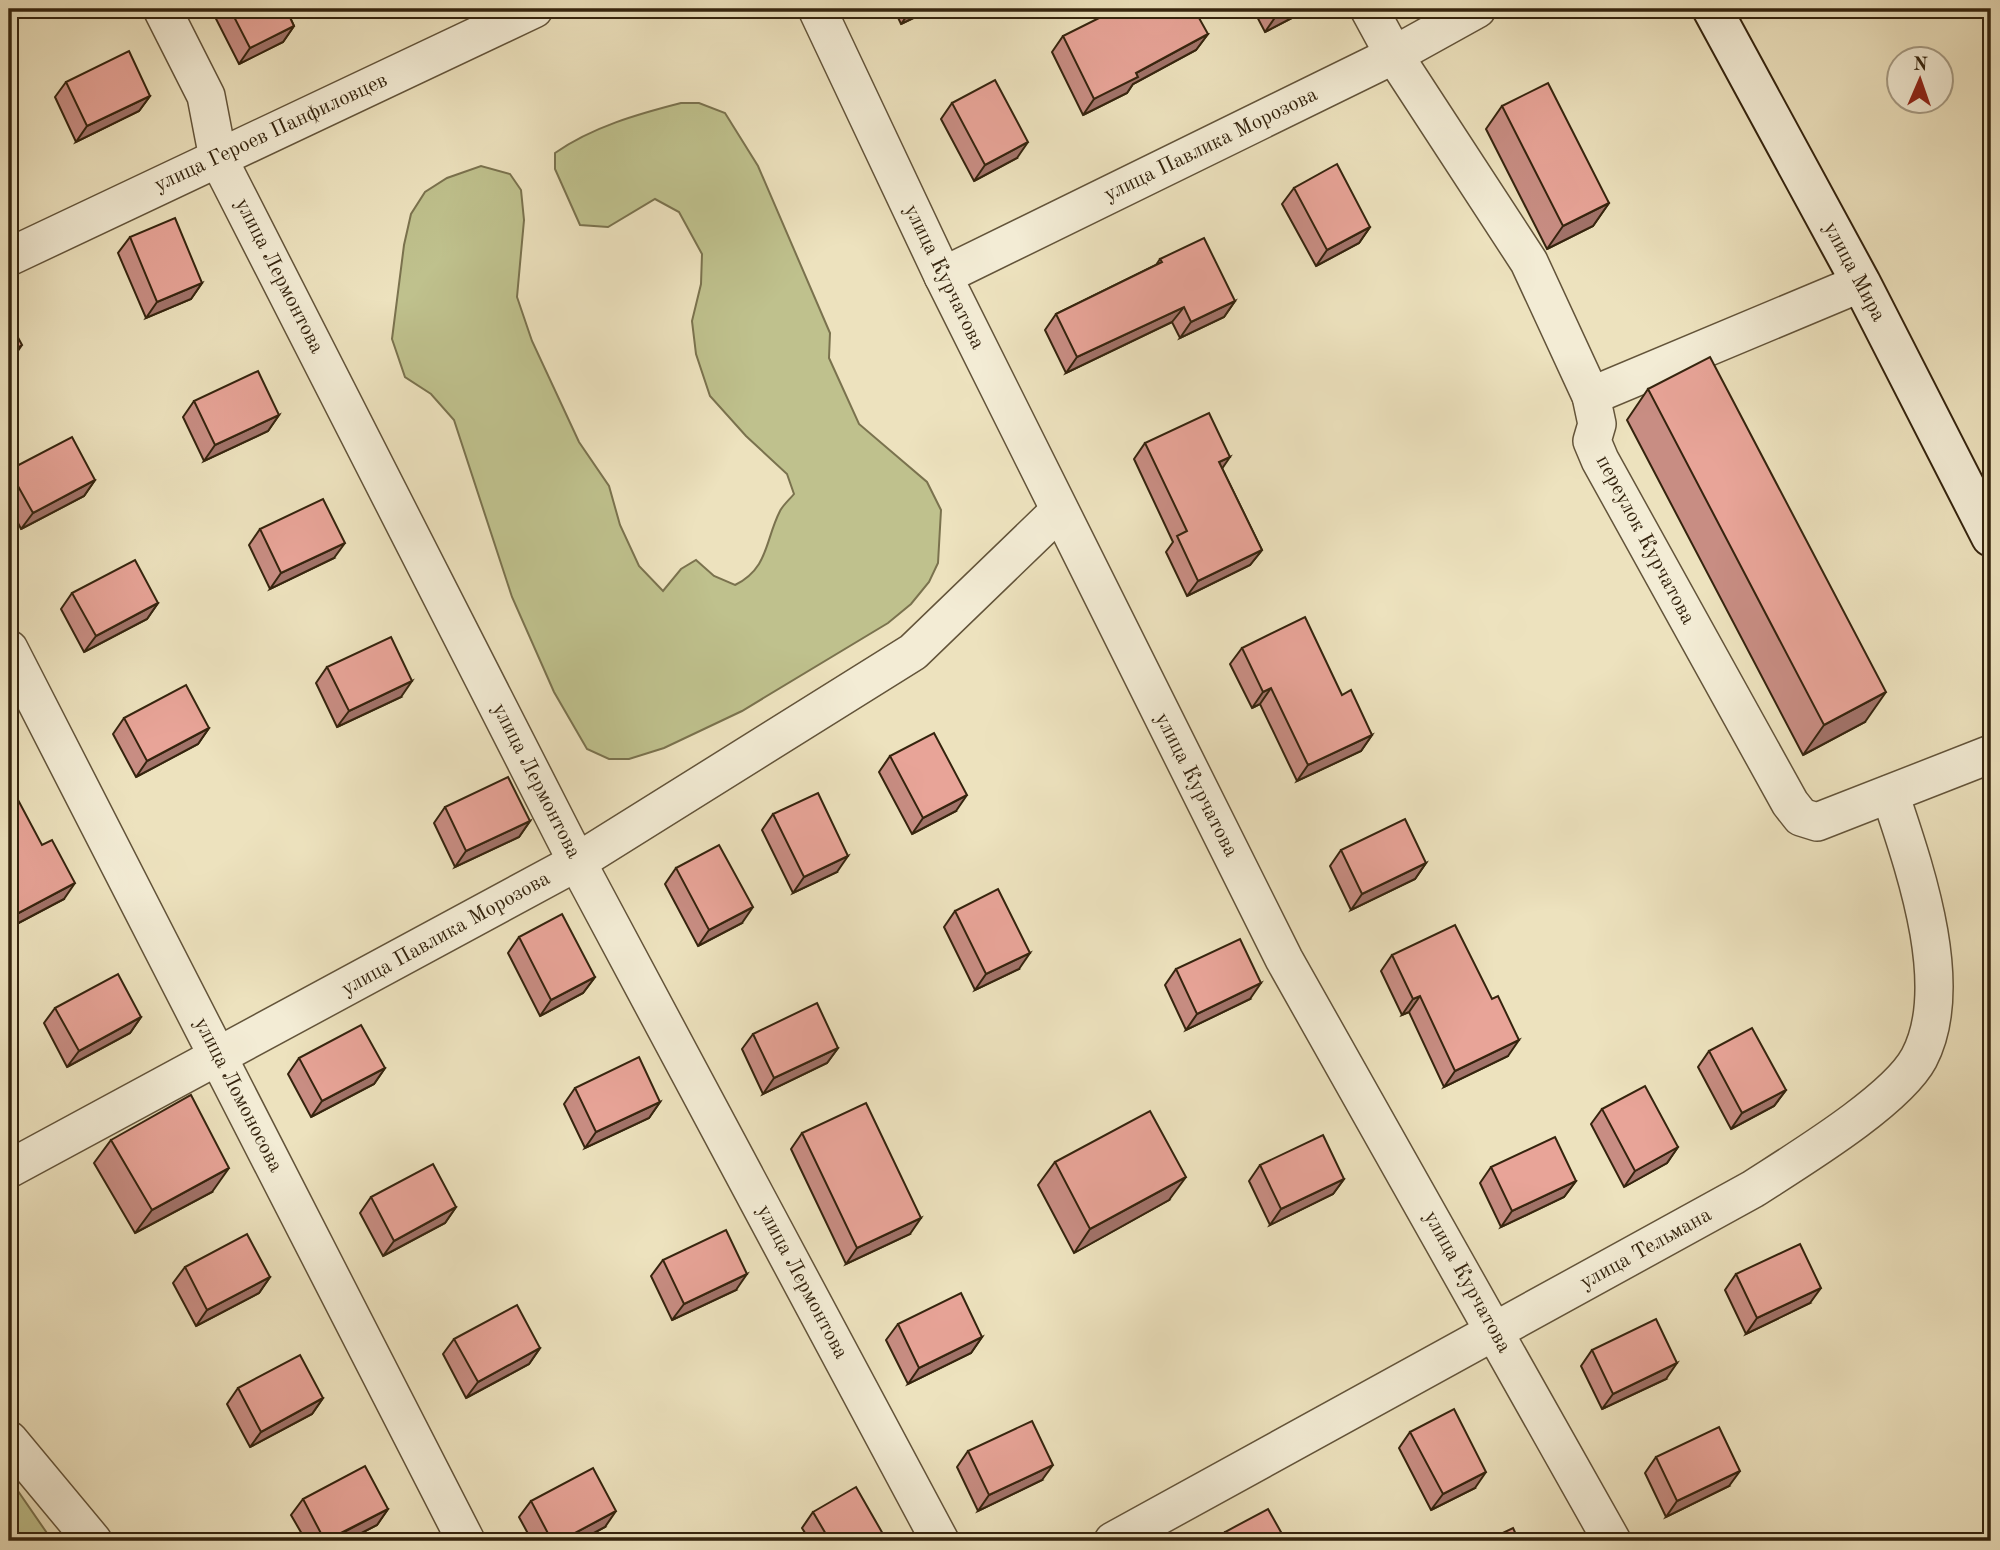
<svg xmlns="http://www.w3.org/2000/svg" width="2000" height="1550" font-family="'Old Standard TT',serif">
  <rect width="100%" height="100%" fill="#ede2be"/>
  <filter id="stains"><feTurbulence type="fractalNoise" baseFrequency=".00286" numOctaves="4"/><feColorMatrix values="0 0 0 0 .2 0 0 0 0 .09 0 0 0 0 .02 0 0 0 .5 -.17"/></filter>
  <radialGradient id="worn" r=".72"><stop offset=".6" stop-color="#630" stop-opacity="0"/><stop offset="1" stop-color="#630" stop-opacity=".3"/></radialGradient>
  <!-- green -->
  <g fill="#bfc18d" stroke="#7a724e" stroke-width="2">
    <path d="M681,103h18l26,10 33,53 72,167 -1,25 30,66 68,58 14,28 -3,53 -9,19 -18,22 -23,19 -146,88 -78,37 -35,11h-20l-22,-10 -33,-57 -42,-95 -58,-177 -23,-26 -26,-17 -13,-38 12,-94 7,-31 14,-22 22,-14 34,-12 29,8 11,16 3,30 -7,77 15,44 47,101 30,44 11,39 19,41 24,25 18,-22 15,-9 18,16 21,9c34,-17 30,-45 45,-74 3,-6 10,-12 14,-17l-7,-20 -41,-38 -36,-40 -14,-42 -4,-33 9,-37 1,-30 -23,-42 -24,-13 -47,28 -28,-2 -25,-56v-16c37,-26 83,-39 126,-50z"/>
    <path d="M9,1478l40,58v5h-40z"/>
  </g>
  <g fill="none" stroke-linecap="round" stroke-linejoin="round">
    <defs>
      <g id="minor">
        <path d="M162,9l44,87 12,62 359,704 363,679"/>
        <path d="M817,9l126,267 341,683 328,582"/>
        <path d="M1369,9l25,46 135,207 62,134 6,28 -5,17 8,19 190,343 11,14 16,5 174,-68"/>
        <path d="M9,257l525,-248"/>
        <path d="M943,276l451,-221 83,-46"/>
        <path d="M1591,396l270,-113"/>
        <path d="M9,649l457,892"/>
        <path d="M9,1169l568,-307 336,-210 146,-141"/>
        <path d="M9,1440l84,101"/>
        <path d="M1113,1541l640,-352c43,-28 143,-88 166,-131 38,-72 -5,-192 -29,-264"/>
      </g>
      <path id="secondary" d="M1712,9l149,274 130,254"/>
    </defs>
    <!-- minor casing -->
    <use href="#minor" stroke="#63543a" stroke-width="40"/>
    <!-- secondary casing -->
    <use href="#secondary" stroke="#35240e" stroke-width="42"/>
    <!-- minor -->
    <use href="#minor" stroke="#f3ecd5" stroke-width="37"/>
    <!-- secondary -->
    <use href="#secondary" stroke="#f3ecd5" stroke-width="38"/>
  </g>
  <!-- wall -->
  <g fill="#c88d83" stroke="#35240e" stroke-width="2">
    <path d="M211,9h75l8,17 -11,16 -44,22z"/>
    <path d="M894,9h38l-31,15z"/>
    <path d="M1253,9h56l-44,23z"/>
    <path d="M1208,34l-12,16 -63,34 -6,9 -44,22 -31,-63 11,-16z"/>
    <path d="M66,82l84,14 -11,15 -63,31 -21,-45z"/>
    <path d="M952,103l65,55 -43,23 -33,-62z"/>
    <path d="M1502,106l107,97 -16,23 -46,23 -61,-120z"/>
    <path d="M1294,188l76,39 -11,16 -43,23 -34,-62z"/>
    <path d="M130,237l72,46 -11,16 -45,19 -28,-65z"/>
    <path d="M1160,259l75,42 -11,16 -44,21 -8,-16 -106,51 -21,-43 11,-16 100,-49z"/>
    <path d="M1648,389l217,333 -62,33 -176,-335z"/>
    <path d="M194,401l85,14 -11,16 -64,30 -21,-44z"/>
    <path d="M1145,443l77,25 40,82 -12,15 -63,31 -21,-44 7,-10 -39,-83z"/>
    <path d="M9,470l86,10 -11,16 -63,33 -12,-24z"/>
    <path d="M260,529l74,29 -64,31 -21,-44z"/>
    <path d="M72,593l86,10 -11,16 -63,33 -23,-43z"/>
    <path d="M1242,648l100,47 30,40 -11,16 -64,30 -37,-77 -8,4 -22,-44z"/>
    <path d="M327,667l74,30 -64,30 -21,-44z"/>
    <path d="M124,718l85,10 -11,16 -62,33 -23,-43z"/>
    <path d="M890,756l66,55 -44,23 -33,-62z"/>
    <path d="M9,783l55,116 -55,29z"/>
    <path d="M445,807l85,14 -11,16 -64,30 -21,-44z"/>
    <path d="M773,814l64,58 -44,21 -31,-63z"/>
    <path d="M1341,850l85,13 -11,16 -64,31 -21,-44z"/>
    <path d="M676,868l66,55 -44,23 -33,-62z"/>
    <path d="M955,911l64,58 -44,21 -31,-63z"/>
    <path d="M519,937l76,40 -12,16 -43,23 -32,-63z"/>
    <path d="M1392,955l100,44 16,57 -64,31 -35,-75 -7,3 -21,-44z"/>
    <path d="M1176,969l74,30 -64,31 -21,-45z"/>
    <path d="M55,1008l86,9 -11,16 -63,34 -23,-44z"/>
    <path d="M753,1034l85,14 -11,15 -64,31 -21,-45z"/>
    <path d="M1709,1051l77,39 -12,16 -43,23 -33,-62z"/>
    <path d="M299,1058l86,10 -11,16 -63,33 -23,-43z"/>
    <path d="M575,1088l85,14 -11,16 -64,30 -21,-44z"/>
    <path d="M1602,1109l76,38 -11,16 -43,24 -33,-63z"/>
    <path d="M802,1133l108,101 -64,30 -55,-115z"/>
    <path d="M111,1140l101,52 -77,41 -41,-70z"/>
    <path d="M1055,1162l114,38 -95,53 -36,-68z"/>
    <path d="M1260,1165l84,14 -11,15 -63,31 -21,-44z"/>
    <path d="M1491,1167l85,14 -12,16 -63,30 -21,-44z"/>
    <path d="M371,1197l85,10 -11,16 -62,33 -23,-43z"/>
    <path d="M663,1260l73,30 -64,30 -21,-44z"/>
    <path d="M185,1267l85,10 -11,16 -63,33 -23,-43z"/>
    <path d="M1736,1274l74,29 -64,31 -21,-44z"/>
    <path d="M898,1324l84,13 -11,16 -63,31 -22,-44z"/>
    <path d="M454,1339l86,9 -11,16 -63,34 -23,-44z"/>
    <path d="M1592,1350l74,29 -64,30 -21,-43z"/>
    <path d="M238,1388l85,10 -11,16 -62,33 -23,-43z"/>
    <path d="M1410,1432l65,56 -44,22 -32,-62z"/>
    <path d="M968,1451l74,29 -64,31 -21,-44z"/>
    <path d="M1656,1457l73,29 -63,31 -21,-44z"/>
    <path d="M303,1499l85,10 -11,16 -31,16h-40l-15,-26z"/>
    <path d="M531,1501l74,26 -26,14h-47l-13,-24z"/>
    <path d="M813,1512l74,29h-77l-8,-13z"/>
    <path d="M1225,1532l61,9h-67z"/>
  </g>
  <!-- shaded-wall -->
  <g fill="#a2736a" stroke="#35240e" stroke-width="2">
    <path d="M912,9h20l-31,15z"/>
    <path d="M1290,9h19l-44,23 11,-16z"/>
    <path d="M294,26l-11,16 -44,22 11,-16z"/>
    <path d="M1208,34l-12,16 -63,34 -6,9 -44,22 11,-16 42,-26z"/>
    <path d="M150,96l-11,15 -63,31 11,-16z"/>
    <path d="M1028,142l-11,16 -43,23 11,-16z"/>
    <path d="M1609,203l-16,23 -46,23 16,-23z"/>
    <path d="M1370,227l-11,16 -43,23 11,-16z"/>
    <path d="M202,283l-11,16 -45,19 11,-16z"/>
    <path d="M1235,301l-11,16 -44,21 11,-16z"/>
    <path d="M1184,307l-12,15 -106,51 11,-16z"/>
    <path d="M22,345l-11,16 -2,1v-9z"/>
    <path d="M279,415l-11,16 -64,30 11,-16z"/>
    <path d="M1230,457l-11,16v-11z"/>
    <path d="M95,480l-11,16 -63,33 12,-16z"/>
    <path d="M345,543l-11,15 -64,31 11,-16z"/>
    <path d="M1262,550l-12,15 -63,31 11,-15z"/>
    <path d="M158,603l-11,16 -63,33 12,-16z"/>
    <path d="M412,681l-11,16 -64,30 12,-16z"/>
    <path d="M1271,688l-11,16 -8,4 11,-16z"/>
    <path d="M1886,692l-21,30 -62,33 21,-30z"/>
    <path d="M209,728l-11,16 -62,33 11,-16z"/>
    <path d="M1372,735l-11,16 -64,30 11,-16z"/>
    <path d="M967,795l-11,16 -44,23 11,-16z"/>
    <path d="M530,821l-11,16 -64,30 11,-16z"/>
    <path d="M848,856l-11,16 -44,21 11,-16z"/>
    <path d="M1426,863l-11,16 -64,31 11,-16z"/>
    <path d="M75,883l-11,16 -55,29v-6l4,-6z"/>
    <path d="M753,907l-11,16 -44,23 11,-16z"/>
    <path d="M1030,953l-11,16 -44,21 11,-16z"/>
    <path d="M595,977l-12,16 -43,23 11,-16z"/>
    <path d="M1261,983l-11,16 -64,31 11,-16z"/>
    <path d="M1420,996l-11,16 -7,3 11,-16z"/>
    <path d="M141,1017l-11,16 -63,34 12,-16z"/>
    <path d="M1519,1040l-11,16 -64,31 11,-16z"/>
    <path d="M838,1048l-11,15 -64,31 11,-16z"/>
    <path d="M385,1068l-11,16 -63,33 11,-16z"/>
    <path d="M1786,1090l-12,16 -43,23 11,-16z"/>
    <path d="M660,1102l-11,16 -64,30 11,-16z"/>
    <path d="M1678,1147l-11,16 -43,24 11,-16z"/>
    <path d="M229,1168l-17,24 -77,41 17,-23z"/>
    <path d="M1186,1177l-17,23 -95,53 16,-24z"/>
    <path d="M1344,1179l-11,15 -63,31 11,-16z"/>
    <path d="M1576,1181l-12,16 -63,30 11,-16z"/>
    <path d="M456,1207l-11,16 -62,33 11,-15z"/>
    <path d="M921,1218l-11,16 -64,30 11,-16z"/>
    <path d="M747,1274l-11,16 -64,30 12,-16z"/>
    <path d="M270,1277l-11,16 -63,33 11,-16z"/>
    <path d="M1821,1288l-11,15 -64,31 11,-16z"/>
    <path d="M982,1337l-11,16 -63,31 11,-16z"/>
    <path d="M540,1348l-11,16 -63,34 12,-16z"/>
    <path d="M1677,1363l-11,16 -64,30 11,-15z"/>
    <path d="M323,1398l-11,16 -62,33 11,-15z"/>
    <path d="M1053,1465l-11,15 -64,31 11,-16z"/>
    <path d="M1740,1471l-11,15 -63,31 11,-16z"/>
    <path d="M1486,1472l-11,16 -44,22 12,-16z"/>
    <path d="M388,1509l-11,16 -31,16h-19z"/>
    <path d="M616,1511l-11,16 -26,14h-19z"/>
  </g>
  <!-- building -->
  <g fill="#e8a498" stroke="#35240e" stroke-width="2">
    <path d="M230,9h56l8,17 -44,22z"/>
    <path d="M1117,9h77l14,25 -72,39 2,4 -44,22 -31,-63z"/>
    <path d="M1272,9h18l-14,7z"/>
    <path d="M129,51l21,45 -63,30 -21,-44z"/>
    <path d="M995,80l33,62 -43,23 -33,-62z"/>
    <path d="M1548,83l61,120 -46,23 -61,-120z"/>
    <path d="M1337,164l33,63 -43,23 -33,-62z"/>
    <path d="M175,218l27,65 -45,19 -27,-65z"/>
    <path d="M1204,238l31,63 -44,21 -7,-15 -107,50 -21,-43 106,-52 -2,-3z"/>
    <path d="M9,321l13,24 -13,8z"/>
    <path d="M1710,357l176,335 -62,33 -176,-336z"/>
    <path d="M258,371l21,44 -64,30 -21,-44z"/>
    <path d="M1209,413l21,44 -11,5 43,88 -64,31 -21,-45 10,-5 -42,-88z"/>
    <path d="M72,437l23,43 -62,33 -24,-43z"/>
    <path d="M323,499l22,44 -64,30 -21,-44z"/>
    <path d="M135,560l23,43 -62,33 -24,-43z"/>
    <path d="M1305,617l37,78 9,-5 21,45 -64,30 -37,-77 -8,4 -21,-44z"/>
    <path d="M391,637l21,44 -63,30 -22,-44z"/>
    <path d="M186,685l23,43 -62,33 -23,-43z"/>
    <path d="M934,733l33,62 -44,23 -33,-62z"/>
    <path d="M508,777l22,44 -64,30 -21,-44z"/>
    <path d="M9,783l33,62 10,-5 23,43 -62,33 -4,-8z"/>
    <path d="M818,793l30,63 -44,21 -31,-63z"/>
    <path d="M1405,819l21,44 -64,31 -21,-44z"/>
    <path d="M719,845l34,62 -44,23 -33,-62z"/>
    <path d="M998,889l32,64 -44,21 -31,-63z"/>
    <path d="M562,914l33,63 -44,23 -32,-63z"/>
    <path d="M1455,925l37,74 6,-3 21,44 -64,31 -35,-75 -7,3 -21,-44z"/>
    <path d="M1240,939l21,44 -64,31 -21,-45z"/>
    <path d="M118,974l23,43 -62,34 -24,-43z"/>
    <path d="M817,1003l21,45 -64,30 -21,-44z"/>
    <path d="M361,1025l24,43 -63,33 -23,-43z"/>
    <path d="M1752,1028l34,62 -44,23 -33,-62z"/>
    <path d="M639,1057l21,45 -64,30 -21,-44z"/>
    <path d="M1645,1086l33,61 -43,24 -33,-62z"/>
    <path d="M191,1095l38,73 -77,42 -41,-70z"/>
    <path d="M866,1103l55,115 -64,30 -55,-115z"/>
    <path d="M1150,1111l36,66 -96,52 -35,-67z"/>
    <path d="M1323,1135l21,44 -63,30 -21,-44z"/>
    <path d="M1555,1137l21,44 -64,30 -21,-44z"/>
    <path d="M433,1164l23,43 -62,34 -23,-44z"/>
    <path d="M726,1230l21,44 -63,30 -21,-44z"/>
    <path d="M247,1234l23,43 -63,33 -22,-43z"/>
    <path d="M1800,1244l21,44 -64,30 -21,-44z"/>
    <path d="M961,1293l21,44 -63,31 -21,-44z"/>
    <path d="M517,1305l23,43 -62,34 -24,-43z"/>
    <path d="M1656,1319l21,44 -64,31 -21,-44z"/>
    <path d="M300,1355l23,43 -62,34 -23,-44z"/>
    <path d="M1454,1409l32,63 -43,22 -33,-62z"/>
    <path d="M1032,1421l21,44 -64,30 -21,-44z"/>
    <path d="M1719,1427l21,44 -63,30 -21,-44z"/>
    <path d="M365,1466l23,43 -63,32 -22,-42z"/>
    <path d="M593,1468l23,43 -56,30h-8l-21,-40z"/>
    <path d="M856,1487l31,54h-57l-17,-29z"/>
    <path d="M1268,1509l18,32h-55l-6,-9z"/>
    <path d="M1513,1528l6,13h-33z"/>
    <path d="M752,1534l4,7h-17z"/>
  </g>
  <g text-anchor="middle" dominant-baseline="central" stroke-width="5" stroke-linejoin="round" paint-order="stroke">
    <!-- street labels -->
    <g font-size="21" fill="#35240e" stroke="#f3ecd5">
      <text transform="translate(271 133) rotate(-25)">улица Героев Панфиловцев</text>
      <text transform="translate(1211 145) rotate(-26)">улица Павлика Морозова</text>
      <text transform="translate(1854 272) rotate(62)">улица Мира</text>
      <text transform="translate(279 276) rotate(63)">улица Лермонтова</text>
      <text transform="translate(944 277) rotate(64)">улица Курчатова</text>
      <text transform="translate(1645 540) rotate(62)">переулок Курчатова</text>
      <text transform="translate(536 781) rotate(63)">улица Лермонтова</text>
      <text transform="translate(1196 785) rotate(63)">улица Курчатова</text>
      <text transform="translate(446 934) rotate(-29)">улица Павлика Морозова</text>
      <text transform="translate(238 1095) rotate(63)">улица Ломоносова</text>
      <text transform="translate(1646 1249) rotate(-29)">улица Тельмана</text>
      <text transform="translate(802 1282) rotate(62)">улица Лермонтова</text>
      <text transform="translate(1467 1282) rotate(61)">улица Курчатова</text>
    </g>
  </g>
  <!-- margin -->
  <rect width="2000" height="1550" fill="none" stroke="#ede2be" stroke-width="35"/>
  <rect x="10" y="10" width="1979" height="1529" fill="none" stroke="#35240e" stroke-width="3.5"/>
  <rect x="18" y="18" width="1965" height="1515" fill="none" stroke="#35240e" stroke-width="2"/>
  <!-- north arrow -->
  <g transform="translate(1920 80) rotate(2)"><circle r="33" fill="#f3ecd5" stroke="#a79c85" stroke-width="2"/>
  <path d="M0-5L12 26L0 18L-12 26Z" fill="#8f2418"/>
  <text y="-10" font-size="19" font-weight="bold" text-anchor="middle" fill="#35240e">N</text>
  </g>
  <rect width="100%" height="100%" filter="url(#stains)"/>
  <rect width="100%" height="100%" fill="url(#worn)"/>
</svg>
